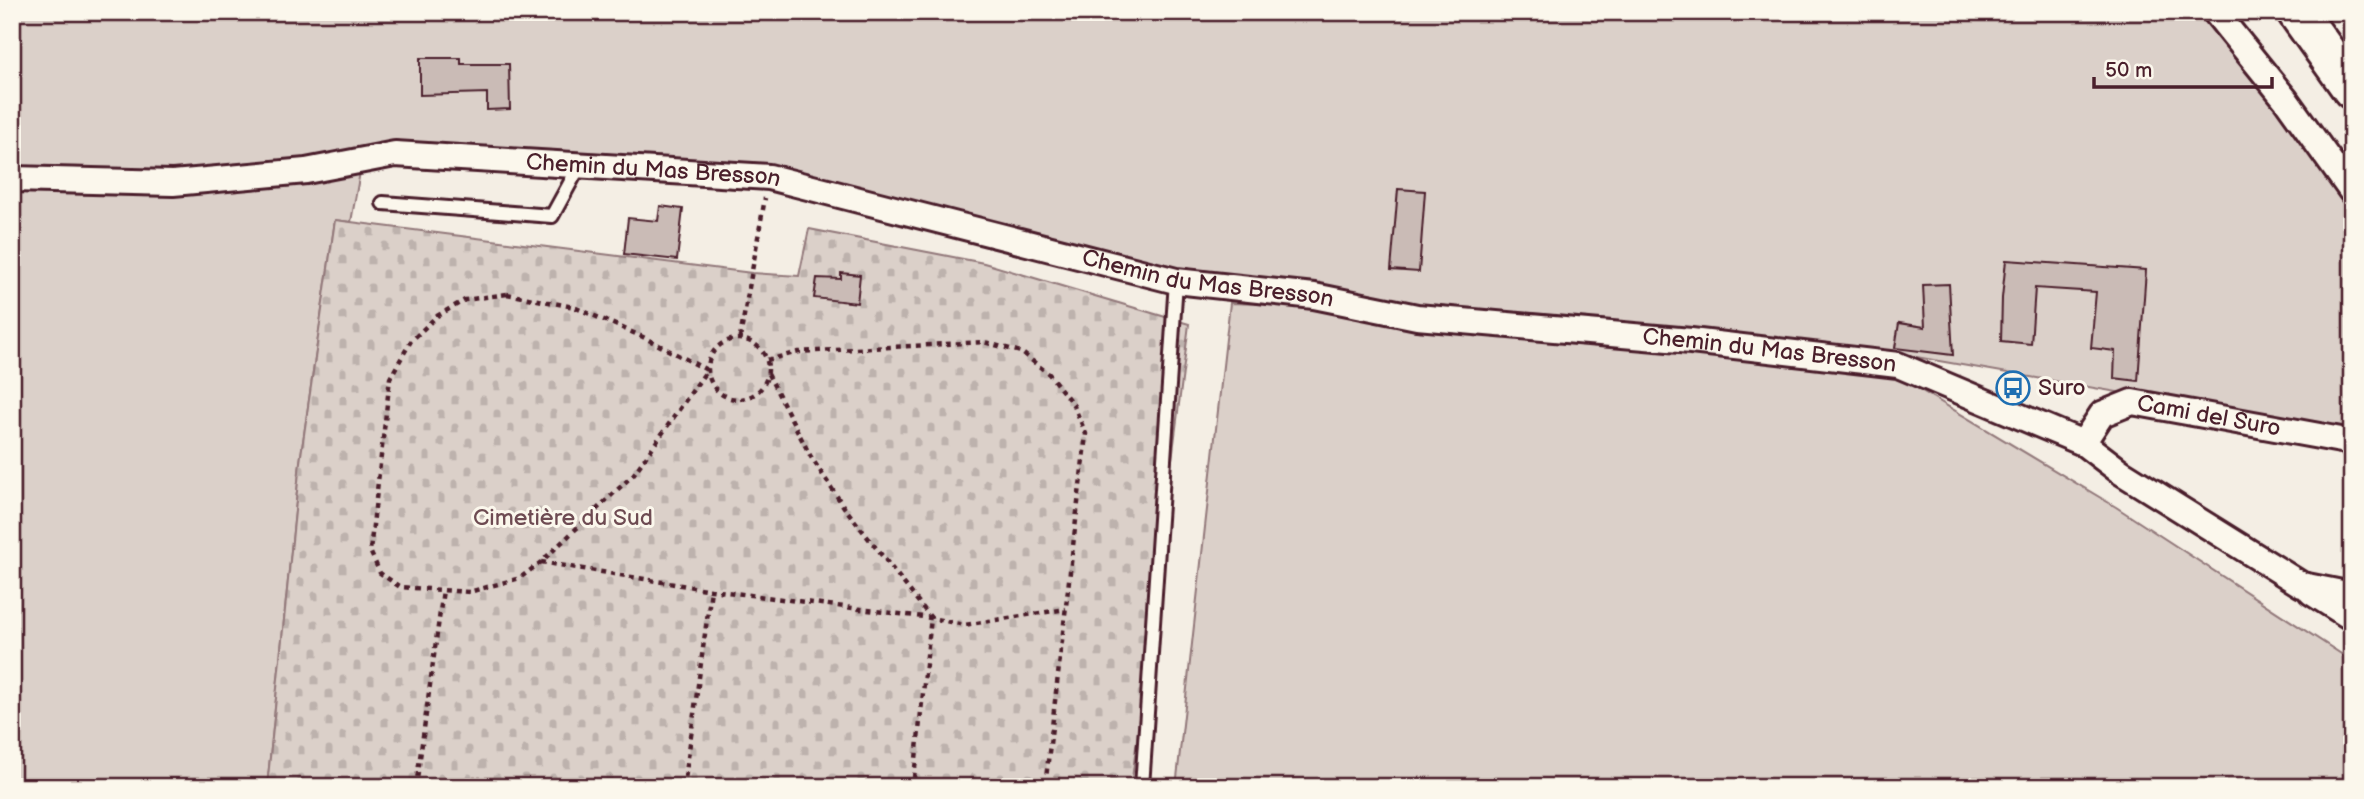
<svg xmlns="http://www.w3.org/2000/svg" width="2364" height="799" font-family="'Balsamiq Sans',sans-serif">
  <defs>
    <pattern id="cemetery-stones" width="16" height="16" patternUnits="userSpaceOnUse" patternTransform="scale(1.75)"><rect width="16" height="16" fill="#dbd0c9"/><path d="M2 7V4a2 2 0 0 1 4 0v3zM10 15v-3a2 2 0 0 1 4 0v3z" fill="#bdb2ad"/></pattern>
  </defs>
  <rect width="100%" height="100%" fill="#f4eee4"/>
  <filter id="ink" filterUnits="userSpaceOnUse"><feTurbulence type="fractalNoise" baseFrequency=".0143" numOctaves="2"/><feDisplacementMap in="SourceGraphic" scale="14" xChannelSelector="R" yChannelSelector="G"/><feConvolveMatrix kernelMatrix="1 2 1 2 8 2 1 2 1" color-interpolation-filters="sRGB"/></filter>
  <g filter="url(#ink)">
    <!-- green -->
    <g fill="#dbd0c9" stroke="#92787a" stroke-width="2">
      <path d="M12,12h2190l75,94 75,104v223l-453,-79 -480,-48 -103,-21 -139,-15 -406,-103 -467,-6 -131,11 -161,-3z"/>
      <path d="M360,172l-9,50 -16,-2 -35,242 -33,325h-255v-597z"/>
      <path d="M1230,303l82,3 585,70 219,131 236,154v126h-1176z"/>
    </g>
    <!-- cemetery -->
    <path fill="url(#cemetery-stones)" stroke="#92787a" stroke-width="2" d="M335,220l417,53 47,3 10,-47 175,34 205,61 -58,463h-864l33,-325z"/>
    <!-- building -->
    <g fill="#cabbb6" stroke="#4a1f2b" stroke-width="2">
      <path d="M420,58h41v6h48l1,45 -23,1v-17l-67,2z"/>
      <path d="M1398,189l27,2 -6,81 -28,-2z"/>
      <path d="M660,206l23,3 -6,51 -53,-6 4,-36 30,3z"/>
      <path d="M2006,260l140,10 -8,111 -24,-3 1,-27 -24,-3 5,-56 -61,-4 -4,56 -30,-3 1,-43z"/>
      <path d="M841,273l19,2 -3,28 -43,-5 3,-20 24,1z"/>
      <path d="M1949,284l4,71 -58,-7 4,-25 26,4 -2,-42z"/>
    </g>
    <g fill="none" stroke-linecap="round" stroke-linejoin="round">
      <defs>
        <g id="lane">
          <path d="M383,203l169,13 28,-51"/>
          <path d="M1142,787l34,-506"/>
        </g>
        <g id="street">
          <path d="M2215,12l71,88 66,92"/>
          <path id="s1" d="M12,179l161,4 133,-12 89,-17 374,23 407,104 138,15 103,21 274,24 207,24 185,78 38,29 181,113 50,10"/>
          <path id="s2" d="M2083,443l19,-29 30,-12 220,40"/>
          <path d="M2311,592l41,26"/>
        </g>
        <path id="highway" d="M2297,12l55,77"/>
      </defs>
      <!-- lane casing -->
      <use href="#lane" stroke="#4a1f2b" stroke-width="18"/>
      <!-- street casing -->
      <use href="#street" stroke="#4a1f2b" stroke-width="30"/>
      <!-- highway casing -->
      <use href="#highway" stroke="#4a1f2b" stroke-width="44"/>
      <!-- path -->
      <g stroke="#4a1f2b" stroke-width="4.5" stroke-dasharray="5 5" stroke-linecap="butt">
        <path d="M507,294l67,13 69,30 64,33 -74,105 -92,87 -21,16 -51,14 -69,-5 -20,-14 -10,-22 20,-173 21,-37 26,-25 28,-16z"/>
        <path d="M740,338l25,-140"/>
        <circle cx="738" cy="369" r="30"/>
        <path d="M767,360l32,-8 185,-10 37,10 28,22 25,32 12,28 -41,353"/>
        <path d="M768,374l43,83 33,50 87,111 -18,169"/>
        <path d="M541,562l170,28 220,28 33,7 102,-16"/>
        <path d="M416,787l27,-197"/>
        <path d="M684,787l27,-197"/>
      </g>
      <!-- lane -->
      <use href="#lane" stroke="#fbf7ec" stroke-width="12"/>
      <!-- street -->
      <use href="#street" stroke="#fbf7ec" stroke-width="24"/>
      <!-- highway -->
      <use href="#highway" stroke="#fbf7ec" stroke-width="38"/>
    </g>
  </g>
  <!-- icons -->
  <defs>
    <symbol id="bus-ring" viewBox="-11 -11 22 22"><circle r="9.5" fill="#fbf7ec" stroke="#1f6fb2" stroke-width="1.5"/><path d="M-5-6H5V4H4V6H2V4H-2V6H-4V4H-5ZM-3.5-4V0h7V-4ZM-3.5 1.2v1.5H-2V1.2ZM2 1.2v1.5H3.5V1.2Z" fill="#1f6fb2"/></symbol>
  </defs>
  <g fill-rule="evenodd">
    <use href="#bus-ring" x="1994" y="369" width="38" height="38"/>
  </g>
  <g text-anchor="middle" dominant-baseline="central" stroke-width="6" stroke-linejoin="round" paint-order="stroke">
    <!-- street labels -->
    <g font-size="23" fill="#4a1f2b" stroke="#fbf7ec">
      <text stroke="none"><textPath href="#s1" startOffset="644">Chemin du Mas Bresson</textPath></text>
      <text stroke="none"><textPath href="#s1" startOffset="1211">Chemin du Mas Bresson</textPath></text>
      <text stroke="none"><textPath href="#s1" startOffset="1778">Chemin du Mas Bresson</textPath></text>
      <text stroke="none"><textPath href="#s2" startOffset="145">Cami del Suro</textPath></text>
    </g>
    <!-- poi labels -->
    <g font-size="23" fill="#4a1f2b" stroke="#fbf7ec" text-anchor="start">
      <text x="2038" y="388">Suro</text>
    </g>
    <!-- park labels -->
    <g font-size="23" fill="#6e4b52" stroke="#fbf7ec">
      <text x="563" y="518">Cimetière du Sud</text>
    </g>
  </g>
  <!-- margin -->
  <rect width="2364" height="799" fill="none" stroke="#fbf7ec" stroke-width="42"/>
  <rect x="21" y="21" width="2322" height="757" fill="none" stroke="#4a1f2b" stroke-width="2.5" filter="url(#ink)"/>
  <!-- scale -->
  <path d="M2094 77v10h178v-10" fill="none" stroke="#4a1f2b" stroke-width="3.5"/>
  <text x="2105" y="77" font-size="21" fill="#4a1f2b" stroke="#fbf7ec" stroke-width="5" paint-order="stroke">50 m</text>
</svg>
